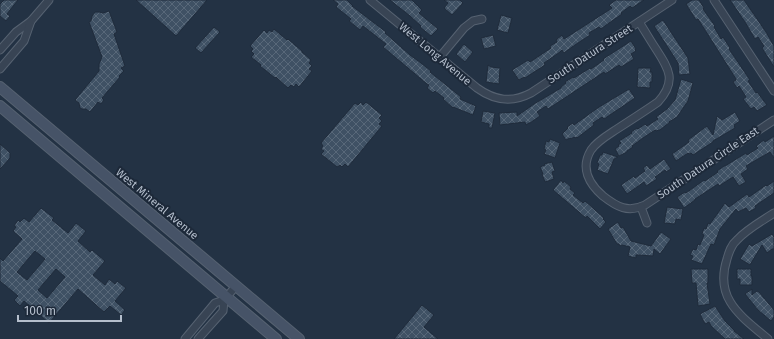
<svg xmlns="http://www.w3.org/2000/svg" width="774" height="339" font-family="'Fira Sans',sans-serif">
  <defs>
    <pattern id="building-cross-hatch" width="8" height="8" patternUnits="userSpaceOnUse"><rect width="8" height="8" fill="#3f5164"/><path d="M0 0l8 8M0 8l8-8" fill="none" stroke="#586879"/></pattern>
  </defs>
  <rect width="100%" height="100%" fill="#233244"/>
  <!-- building -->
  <g fill="url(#building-cross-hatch)" stroke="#1f2b3b" fill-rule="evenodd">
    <path d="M4,0h14l-8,10 -3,4 3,2 -4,5 -6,-5v-12z"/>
    <path d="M136,0h71l-31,36z"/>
    <path d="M333,0h14l6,6h-1l34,26 -1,1 25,22 11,8 10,8 -1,1 31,25 -1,2 16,7 -3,9 -20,-8v1l-10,-9 1,-1 -9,-7 -2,2 -6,-5 2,-3 -2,-1 -44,-37 3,-3 -23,-18 -3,4 -11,-9 2,-2 -15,-12 2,-3z"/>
    <path d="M390,0h22l10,10 -3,3 19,16 -7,7 -11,-9 1,-1 -11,-10z"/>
    <path d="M444,0h16l3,3 -11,12 -8,-7 4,-5z"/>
    <path d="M616,0h28l-12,8 -2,-2 -9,7 1,1 -13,9 -8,6 -2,-2 -10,6 1,2 -18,12 -8,6 -2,-3 -2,2 -16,11 1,2 -20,13 -1,-1 -5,3 -7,-10 16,-10 2,2 21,-14 -1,-2 7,-4 -1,-2 6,-5 2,4 45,-29 3,-2 -3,-3z"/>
    <path d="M692,0h7l5,8 -1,1 12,17 -1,1 6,10 1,2 2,-2 7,11 -1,1 21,31 -2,1 8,12 1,-1 10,13 -10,6 -3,-4 -3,2 -8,-10 3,-2 -7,-11 -2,2 -4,-6 3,-2v-1l-38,-60 -2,1 -10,-16z"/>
    <path d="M730,0h14l22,32 8,14v21l-12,-19 2,-2 -6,-9 -3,2 -10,-17z"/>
    <path d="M109,11l8,21 -3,2 11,32 -4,2 3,3 -5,5 1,1 -18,21 2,2 -3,4 -3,-2 -8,10 -4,-3h-4l-2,-1 -1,-5 -4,-3 24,-29v-7l3,-7 -13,-35 2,-1 1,-5 3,-4h4l4,1z"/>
    <path d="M501,15l11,3 -4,15 -11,-3z"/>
    <path d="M663,20l25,38 2,16 -11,1 -1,-12 -24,-37z"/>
    <path d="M214,27l6,5 -19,21 -6,-5z"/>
    <path d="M274,29l13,11 1,-1 14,12v1l9,8 -2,3 3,3 -3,3 3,2 -13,16 -3,-3 -2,3 -3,-2 -3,3 -12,-11 -1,1 -15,-12 1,-1 -10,-8 3,-3 -3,-3 2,-2 -3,-3 14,-16 3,3 2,-3 3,2z"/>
    <path d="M493,35l3,11 -12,3 -3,-11z"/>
    <path d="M631,41l5,8 -1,1 1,1 -5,3 3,5 -13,8 -2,-2 -14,9 -1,-2 -56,37 -2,-3 -9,6 3,4 -10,7h-1l-3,2 -1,-3 -25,3 -1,-12 18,-1v4l17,-12 27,-16v-1l5,-4 -1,-1 8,-5 1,1 16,-10 1,1 13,-9 -1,-1z"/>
    <path d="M464,44l9,8 -8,10 -9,-8z"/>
    <path d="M488,65l3,2 9,1 -1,16 -13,-2z"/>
    <path d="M638,68h13l-1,4h2v10h-2v6l-13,-1z"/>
    <path d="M681,79l12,4 -5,18 -11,16 -8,5h1l-10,8h-1l-3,1 -1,-1 -12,8 -11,8 1,1 -6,4v1l-8,4 -4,-7 4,-3 -1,-1 3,-2 -2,-2 13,-8 -1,-1 6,-4 1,1 7,-5 2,2 11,-7 -2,-2 11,-8 8,-9z"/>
    <path d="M629,89l6,9 -31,21 -2,-2 -9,6 1,2 -17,13v-1l-2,1 -1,-1 -3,2 -1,-1 -4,2 -4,-6 6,-6 -1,-1 6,-4 1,2 25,-18z"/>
    <path d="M361,102l2,3 3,-3 16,13 -3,3 3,3 -3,3 3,2 -34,41 -3,-3 -3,3 -2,-2 -3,2 -16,-13 3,-3 -3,-2 2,-3 -2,-3 34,-40 3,2z"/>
    <path d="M483,111l12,2 -3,15h-3v-4l-8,-2z"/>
    <path d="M735,112l5,9 -6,4 1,3 -22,13v1l-20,13 -2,-2 -2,1 -1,-1 -12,8 -4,-7 17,-12 -1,-2 19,-14 6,9 4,-19 5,4z"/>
    <path d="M774,136v22l-4,-6 -24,14 2,3 -7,5 5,8 -7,4 -6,-9 -14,9 -1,-2 -6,4 -17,11v1l-11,8 -7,-11 8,-5 1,1 18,-13 1,1 13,-9 -1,-1 7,-5h1l21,-13 1,2 11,-7 -2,-2 8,-6 1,2z"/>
    <path d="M550,139l10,4 -5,15 -11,-4 2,-4 -2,-1 2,-8 3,1z"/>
    <path d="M0,144l10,9v5l-10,11z"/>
    <path d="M603,152l15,5 -4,2 -6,15 -11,-4 2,-6 -2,-1 3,-8h2z"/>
    <path d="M664,159l7,10 -5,3 -1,-2 -10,7 2,2 -11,7 -2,-4 -17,12 -6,-9 13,-9 1,2 10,-7 -2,-3 4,-3 3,4z"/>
    <path d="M552,162l3,9 -3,1 2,7 -9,3 -3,-8h1l-3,-7 5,-2 -1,-1z"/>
    <path d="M561,180l2,3 1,-2 7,6 -1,2 5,4 -2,2 10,8 2,-2 19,17 -1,1 3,3 -6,7 -13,-13 -1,2 -33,-28z"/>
    <path d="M774,181v12l-19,13 1,2 -7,4 -3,-4 -8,4 -2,-3 -16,20 -6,16 -3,-1 -9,20 -11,-4 2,-4 -3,-1 3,-6 3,1 2,-6 2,1 4,-10 -2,-1 2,-6 2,1 2,-6 2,1 15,-21 4,4 18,-13 2,3 17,-12 1,1z"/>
    <path d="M667,207l16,2 -2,11 -5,-1 -1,5 -11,-1z"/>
    <path d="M41,208l13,10 -2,2 16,13 8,-10 10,8 -8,10 12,11 2,-2 13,11 -12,14 12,10 4,-6 6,5 2,-3 9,7 -11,13 10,9 -4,5 -11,-9 -6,6 -26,-23 -29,34 -25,-22 -4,5 -6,-6 4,-4 -18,-15v-23l3,3 19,-22 -9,-8 3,-4 -2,-1 4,-6 2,2 4,-4 5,4zM35,251l10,8 -18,21 -10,-8zM56,269l9,8 -18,21 -9,-8z"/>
    <path d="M618,222l3,6 2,-1 8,14 20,5 10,-14 10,7 -11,15 -6,-5 -1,7 -15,-1h-2v3l-8,-2 2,-9 -8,-2 -2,1 -1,-2h-2l-9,-15z"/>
    <path d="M772,234l2,3v12h-2l-5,4 -5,-8 -12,20 -10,-6 9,-15 3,2z"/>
    <path d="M691,269h17v14h-1l3,21 -12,2 -2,-23h-4z"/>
    <path d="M737,269h14v7h1v9h-12v-6h-3z"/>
    <path d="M752,289v6l5,-4 2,1 15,18v7l-3,4 -13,-11 -13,-16z"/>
    <path d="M422,305l12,10 -10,12 14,12h-44z"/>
    <path d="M715,306l10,15 9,9v1l10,8h-19l-14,-13 -2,-4 -4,2 -5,-10z"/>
  </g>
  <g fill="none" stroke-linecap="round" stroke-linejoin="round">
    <defs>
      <g id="street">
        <path d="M370,0l107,88c18,13 35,15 54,5l141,-93"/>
        <path d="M714,0l60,91"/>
        <path d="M639,22c6,9 11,18 17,27 13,20 21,32 2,53 -13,9 -27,18 -41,27 -9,6 -20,12 -26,21 -11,18 -2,34 12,46 14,11 25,17 42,9l129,-85"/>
        <path d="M0,50l16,-18 15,-11 18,-21"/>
        <path d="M439,58l25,-30 9,-7 9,-2"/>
        <path d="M0,69l24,-28 7,-20"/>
        <path d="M641,207l6,16"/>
        <path d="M185,339l30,-36 9,-3 12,-14"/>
        <path d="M198,339l25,-28 1,-11"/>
        <path d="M768,339c-27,-23 -54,-40 -41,-80 2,-7 4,-14 10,-19 10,-11 25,-19 37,-27"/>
      </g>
      <g id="secondary">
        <path d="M0,87l299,252"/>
        <path d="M0,106l276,233"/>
      </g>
    </defs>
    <!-- street casing -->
    <use href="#street" stroke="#566271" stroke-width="9"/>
    <!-- secondary casing -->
    <use href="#secondary" stroke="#566271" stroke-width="12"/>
    <!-- street -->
    <use href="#street" stroke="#384454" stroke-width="7"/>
    <!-- secondary -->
    <use href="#secondary" stroke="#465367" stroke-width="10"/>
  </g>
  <g text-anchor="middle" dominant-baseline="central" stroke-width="4" stroke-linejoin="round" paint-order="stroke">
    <!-- street labels -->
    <g font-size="11" fill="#b5bfcd" stroke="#1d2939">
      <text transform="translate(435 54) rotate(40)">West Long Avenue</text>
      <text transform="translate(590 54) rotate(-33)">South Datura Street</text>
      <text transform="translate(708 163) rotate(-34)">South Datura Circle East</text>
      <text transform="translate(157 204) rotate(40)">West Mineral Avenue</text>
    </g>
  </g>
  <!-- scale -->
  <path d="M18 315v6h103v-6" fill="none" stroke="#b5bfcd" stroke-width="2"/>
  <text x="24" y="315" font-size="12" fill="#b5bfcd" stroke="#1d2939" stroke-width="3" paint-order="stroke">100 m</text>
</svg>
